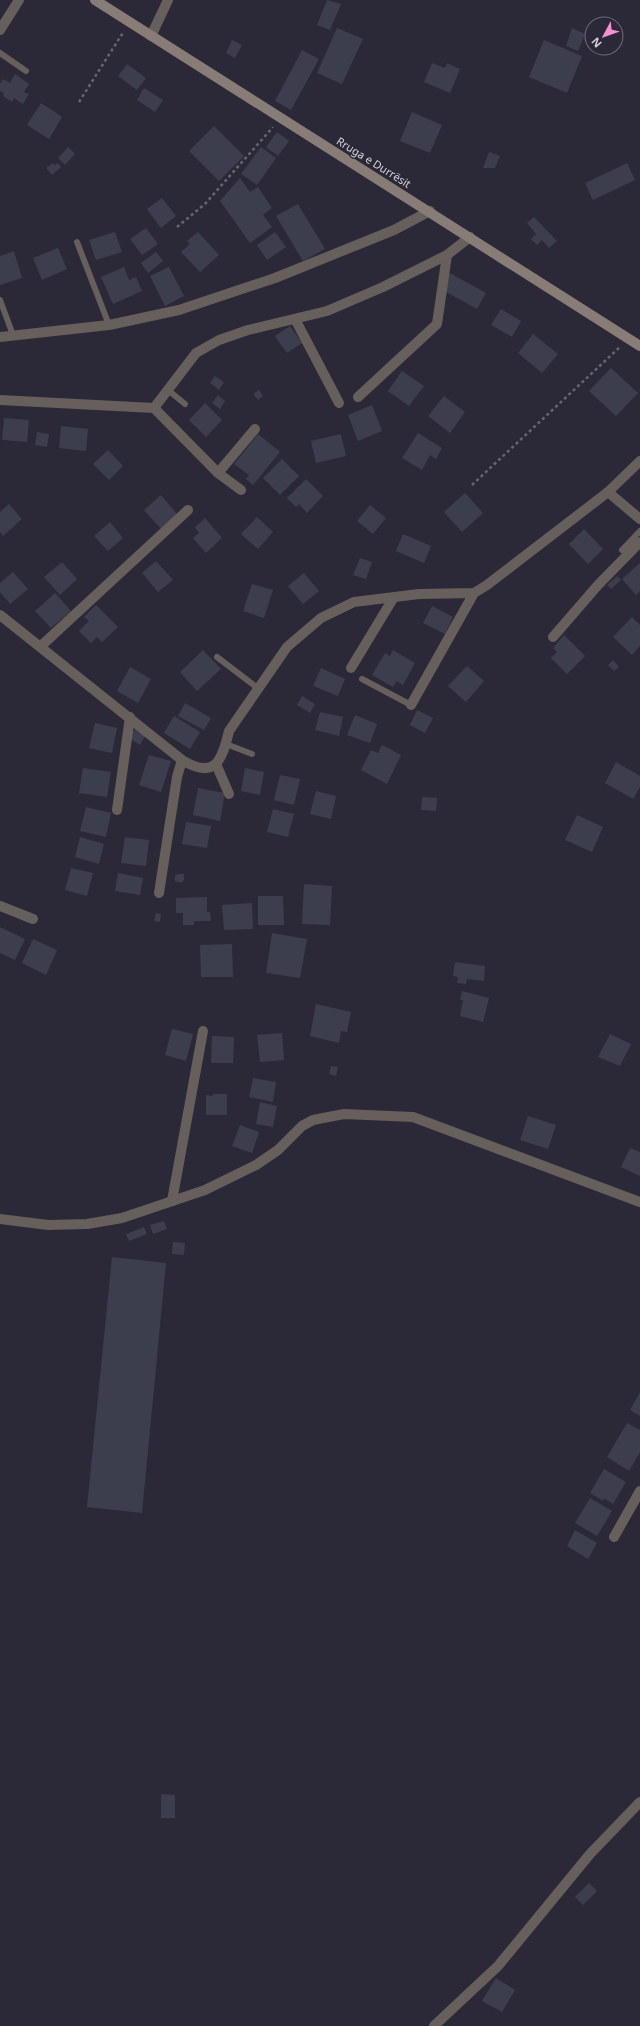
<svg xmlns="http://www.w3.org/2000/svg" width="640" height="2026" font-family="'Noto Sans',sans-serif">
  <rect width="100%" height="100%" fill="#2b2937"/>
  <!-- building -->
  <g fill="#3d3e4d">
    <path d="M327,0l14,4 -11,26 -13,-5z"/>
    <path d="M337,28l26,11 -21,45 -25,-11z"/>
    <path d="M572,28l13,6 -7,17 -12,-5z"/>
    <path d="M232,40l10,5 -7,13 -9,-5z"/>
    <path d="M544,40l38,16 -15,37 -38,-16z"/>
    <path d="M302,50l17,9 -28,51 -16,-9z"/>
    <path d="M432,63l13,5 2,-5 13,6 -10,24 -26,-11z"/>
    <path d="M127,64l19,14 -9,12 -19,-14z"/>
    <path d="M15,74l14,10 -5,8 5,2 -6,10 -9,-6 -2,4 -9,-6 1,-3 -4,-2v-7l3,-5 7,4z"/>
    <path d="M144,88l19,12 -8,12 -18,-12z"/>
    <path d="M41,103l21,14 -13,22 -22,-14z"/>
    <path d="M412,112l30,13 -12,28 -30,-12z"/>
    <path d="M214,126l30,30 -25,25 -30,-30z"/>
    <path d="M277,132l12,9 -11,15 -12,-9z"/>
    <path d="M68,147l7,7 -10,11 -7,-7z"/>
    <path d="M261,147l15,11 -19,27 -16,-11z"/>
    <path d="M489,152l11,4 -5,12h-12z"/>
    <path d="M53,163l2,2 3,-2 3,4 -9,8 -6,-7z"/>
    <path d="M627,163l8,17 -42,20 -8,-17z"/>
    <path d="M240,178l10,14 8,-5 14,21 -9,7 9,12 -22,16 -30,-42z"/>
    <path d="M162,198l14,18 -15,12 -14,-19z"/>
    <path d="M298,204l27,45 -22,12 -27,-45z"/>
    <path d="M534,217l23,24 -8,7 -7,-8 -5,5 -6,-6 5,-5 -9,-11z"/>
    <path d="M146,228l12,16 -16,11 -12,-16z"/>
    <path d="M115,232l7,20 -26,8 -7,-20z"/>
    <path d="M198,232l21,23 -19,17 -19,-20 9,-8 -3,-3z"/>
    <path d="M275,232l11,15 -19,13 -10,-15z"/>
    <path d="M58,248l9,21 -25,11 -9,-22z"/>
    <path d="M14,251l8,27 -22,7v-29z"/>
    <path d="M156,252l7,9 -15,12 -7,-10z"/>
    <path d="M124,267l5,13 7,-3 6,14 -29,13 -12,-27z"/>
    <path d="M169,267l15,29 -19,10 -15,-30z"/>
    <path d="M448,272l38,21 -9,16 -31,-17z"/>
    <path d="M501,309l20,12 -9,16 -21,-12z"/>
    <path d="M290,326l12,17 -15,10 -12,-17z"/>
    <path d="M533,334l25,20 -16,19 -24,-20z"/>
    <path d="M611,368l27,25 -22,23 -27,-25z"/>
    <path d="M402,371l22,15 -15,20 -21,-15z"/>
    <path d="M215,376l9,6 -5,8 -9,-7z"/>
    <path d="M259,390l4,6 -5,4 -5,-6z"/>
    <path d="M218,395l7,6 -5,8 -8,-6z"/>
    <path d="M444,396l21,16 -15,21 -22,-17z"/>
    <path d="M205,403l17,17 -16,17 -17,-17z"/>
    <path d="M372,405l10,26 -24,10 -10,-26z"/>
    <path d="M4,418l25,2 -2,22 -25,-2z"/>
    <path d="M61,426l27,3 -2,22 -27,-3z"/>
    <path d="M37,432l12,2 -2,13 -12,-2z"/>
    <path d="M418,433l24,15 -6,11 -6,-4 -8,15 -20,-12z"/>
    <path d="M258,434l22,18 -27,33 -7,-6 3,-4 -15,-11z"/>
    <path d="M341,434l5,22 -30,7 -5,-22z"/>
    <path d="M108,450l15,16 -14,14 -16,-16z"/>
    <path d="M282,459l17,17 -19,19 -17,-17z"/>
    <path d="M306,479l17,17 -16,17 -8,-9 -3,3 -9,-9z"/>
    <path d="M465,493l18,20 -21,19 -18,-20z"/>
    <path d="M161,495l16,19 -16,15 -17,-19z"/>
    <path d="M9,504l13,15 -19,17 -3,-4v-20z"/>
    <path d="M370,505l16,13 -13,16 -16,-13z"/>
    <path d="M257,517l16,15 -15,17 -17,-15z"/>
    <path d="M205,518l17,20 -16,15 -13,-15 6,-5 -4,-6z"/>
    <path d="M110,522l13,16 -15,13 -14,-15z"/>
    <path d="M584,529l19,20 -15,15 -19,-20z"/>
    <path d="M403,534l28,12 -7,17 -28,-12z"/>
    <path d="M360,558l12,4 -6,17 -13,-4z"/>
    <path d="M156,561l17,19 -15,12 -16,-19z"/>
    <path d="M62,562l15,17 -17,16 -16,-18z"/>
    <path d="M640,563v28l-4,4 -14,-16z"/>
    <path d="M13,572l15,17 -18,15 -10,-12v-9z"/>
    <path d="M304,573l15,18 -16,13 -15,-18z"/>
    <path d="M617,576l4,4 -10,9 -4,-4z"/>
    <path d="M252,584l21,6 -9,28 -21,-7z"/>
    <path d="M55,593l16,18 -20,17 -16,-17z"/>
    <path d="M96,605l22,22 -16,15 -5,-5 -6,6 -12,-12 10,-10 -5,-4z"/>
    <path d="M432,606l21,11 -8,17 -22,-11z"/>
    <path d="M632,617l8,8v21l-8,9 -19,-18z"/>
    <path d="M564,635l21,21 -18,18 -16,-16 6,-6 -4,-4z"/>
    <path d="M203,650l18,19 -24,22 -17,-19z"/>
    <path d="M393,650l22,13 -12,22 -6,-4 -4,6 -21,-12 13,-22 5,3z"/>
    <path d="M613,660l6,7 -5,4 -6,-6z"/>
    <path d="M467,666l17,15 -18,21 -18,-16z"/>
    <path d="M130,667l21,12 -13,24 -21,-12z"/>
    <path d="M321,668l24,11 -7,17 -25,-10z"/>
    <path d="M302,696l13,8 -5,9 -13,-8z"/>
    <path d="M185,703l26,15 -7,12 -26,-14z"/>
    <path d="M417,710l16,8 -8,15 -15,-8z"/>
    <path d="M320,712l23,5 -4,19 -24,-6z"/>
    <path d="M355,715l22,9 -7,19 -23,-8z"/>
    <path d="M174,716l26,16 -10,17 -26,-16z"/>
    <path d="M95,723l22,5 -5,25 -23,-5z"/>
    <path d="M135,729l10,7 -5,9 -11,-7z"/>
    <path d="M382,745l19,10 -14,29 -26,-14 10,-20 7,3z"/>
    <path d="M149,755l22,6 -10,31 -22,-7z"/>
    <path d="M616,762l24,14v11l-7,12 -28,-16z"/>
    <path d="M83,768l28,4 -4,25 -28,-4z"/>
    <path d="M245,768l19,4 -4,23 -19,-4z"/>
    <path d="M280,775l20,4 -6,26 -20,-5z"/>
    <path d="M198,788l27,5 -5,28 -27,-6z"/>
    <path d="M316,791l20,5 -5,23 -21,-5z"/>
    <path d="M422,797l15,1 -1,13 -15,-1z"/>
    <path d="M86,807l25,6 -5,24 -26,-6z"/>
    <path d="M273,809l21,5 -6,23 -21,-5z"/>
    <path d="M577,815l26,12 -11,25 -27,-12z"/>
    <path d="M186,822l25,4 -4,22 -25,-4z"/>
    <path d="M80,837l24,7 -5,20 -24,-7z"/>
    <path d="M125,837l24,3 -3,26 -25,-3z"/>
    <path d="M71,868l22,5 -6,23 -22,-6z"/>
    <path d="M118,873l25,5 -3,17 -25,-4z"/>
    <path d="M178,874h6v6l-3,3 -6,-2v-5z"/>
    <path d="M304,884l28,2 -2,39 -28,-1z"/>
    <path d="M258,896h25l1,29h-26z"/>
    <path d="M207,897v15h3l1,9h-17v4h-11v-12h-7v-15z"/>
    <path d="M252,903l1,26 -29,1 -2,-25z"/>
    <path d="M156,913l5,1 -1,8 -6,-1z"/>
    <path d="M0,927l25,12 -10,21 -15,-7z"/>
    <path d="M272,933l35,6 -7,39 -34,-5z"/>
    <path d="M33,939l24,11 -11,25 -24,-12z"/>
    <path d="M232,944l1,33h-32l-1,-32z"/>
    <path d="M455,962l30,4 -1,15 -17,-2 -1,5 -9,-1 1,-6 -5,-1z"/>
    <path d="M462,991l27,7 -6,24 -23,-6 3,-16h-3z"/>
    <path d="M316,1004l35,8 -4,20 -6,-1 -2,12 -29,-7z"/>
    <path d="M172,1029l21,5 -7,27 -21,-6z"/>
    <path d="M282,1033l2,27 -24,2 -3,-27z"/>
    <path d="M610,1034l21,10 -11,22 -22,-9z"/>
    <path d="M212,1036l22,1 -1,26h-22z"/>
    <path d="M331,1066l7,1 -2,9 -7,-2z"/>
    <path d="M253,1078l23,4 -3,20 -24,-5z"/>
    <path d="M213,1094h14v21h-21v-20l7,1z"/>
    <path d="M260,1102l17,4 -4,21 -17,-3z"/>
    <path d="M528,1116l28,9 -8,24 -28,-9z"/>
    <path d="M240,1125l19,7 -7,21 -20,-7z"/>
    <path d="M630,1148l10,4v24l-19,-9z"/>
    <path d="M164,1221l3,8 -14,5 -3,-9z"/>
    <path d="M144,1227l3,7 -18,7 -3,-7z"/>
    <path d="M173,1242l12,1 -1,12 -12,-1z"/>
    <path d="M112,1257l54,6 -24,250 -55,-6z"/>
    <path d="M640,1392v24l-10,-6z"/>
    <path d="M627,1423l13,7v22l-11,19 -22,-14z"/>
    <path d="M604,1469l22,13 -13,22 -9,-6 -1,3 -13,-8z"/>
    <path d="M590,1498l22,13 -15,25 -22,-13z"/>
    <path d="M575,1530l22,13 -9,16 -21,-13z"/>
    <path d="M161,1794l14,1v23h-14z"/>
    <path d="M589,1883l8,8 -14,14 -8,-8z"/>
    <path d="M496,1978l19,12 -13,22 -20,-11z"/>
  </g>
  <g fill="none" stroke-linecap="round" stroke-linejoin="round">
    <!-- path -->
    <g stroke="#676572" stroke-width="2.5" stroke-dasharray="3 3" stroke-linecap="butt">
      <path d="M79,102l45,-71"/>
      <path d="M177,227l28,-23 68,-77"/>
      <path d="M472,485l149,-139"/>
    </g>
    <!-- service -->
    <g stroke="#665f5b" stroke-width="6">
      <path d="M0,53l26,18"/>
      <path d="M77,242l32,83"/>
      <path d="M0,300l13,35"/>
      <path d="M168,390l17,14"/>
      <path d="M622,550l18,-19"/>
      <path d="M217,657l42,32"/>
      <path d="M362,679l49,26"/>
      <path d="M226,744l26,10"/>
    </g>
    <!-- minor -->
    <g stroke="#665f5b" stroke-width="10">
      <path d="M0,30l19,-30"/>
      <path d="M151,36l17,-36"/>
      <path d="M295,319l44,84"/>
      <path d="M0,337l109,-12 70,-15 96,-32 119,-48 36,-19"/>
      <path d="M358,397l79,-73 10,-69"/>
      <path d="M0,400l154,8 64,65 23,17"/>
      <path d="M154,408l42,-55 23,-13 29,-10 79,-19 56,-24 64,-32 23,-18"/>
      <path d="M218,473l37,-44"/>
      <path d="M608,492l32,27"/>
      <path d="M0,615l182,145c33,20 40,1 47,-29l58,-84 34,-29 33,-16 65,-8 55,-1 13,-8 121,-93 32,-31"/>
      <path d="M553,637l45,-52 42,-43"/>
      <path d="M41,646l147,-136"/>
      <path d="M351,668l43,-71"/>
      <path d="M411,705l63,-112"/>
      <path d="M216,764l13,30"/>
      <path d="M117,810l13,-93"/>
      <path d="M159,893l18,-116 5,-17"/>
      <path d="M0,906l33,13"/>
      <path d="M172,1201l31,-170"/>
      <path d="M0,1219l48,6 39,-1 35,-6 83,-28 51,-25 22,-15 24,-24 11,-6 31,-6 69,3 227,85"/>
      <path d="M614,1537l26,-46"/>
      <path d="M434,2026l64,-60 92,-112 50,-52"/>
    </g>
    <!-- secondary -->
    <path stroke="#887c76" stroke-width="10" d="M95,0l545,346"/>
  </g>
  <g text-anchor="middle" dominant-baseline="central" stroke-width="3" stroke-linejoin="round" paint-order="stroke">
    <!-- street labels -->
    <g font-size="11" fill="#d5d4dd" stroke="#2b2937">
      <text transform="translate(374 162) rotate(32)">Rruga e Durrësit</text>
    </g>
  </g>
  <!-- north arrow -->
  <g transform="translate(604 36) rotate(229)"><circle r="19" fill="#2b2937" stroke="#6f6d79"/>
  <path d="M0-3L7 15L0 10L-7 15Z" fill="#f491d3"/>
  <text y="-6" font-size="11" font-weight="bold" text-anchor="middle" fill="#d5d4dd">N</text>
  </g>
</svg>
